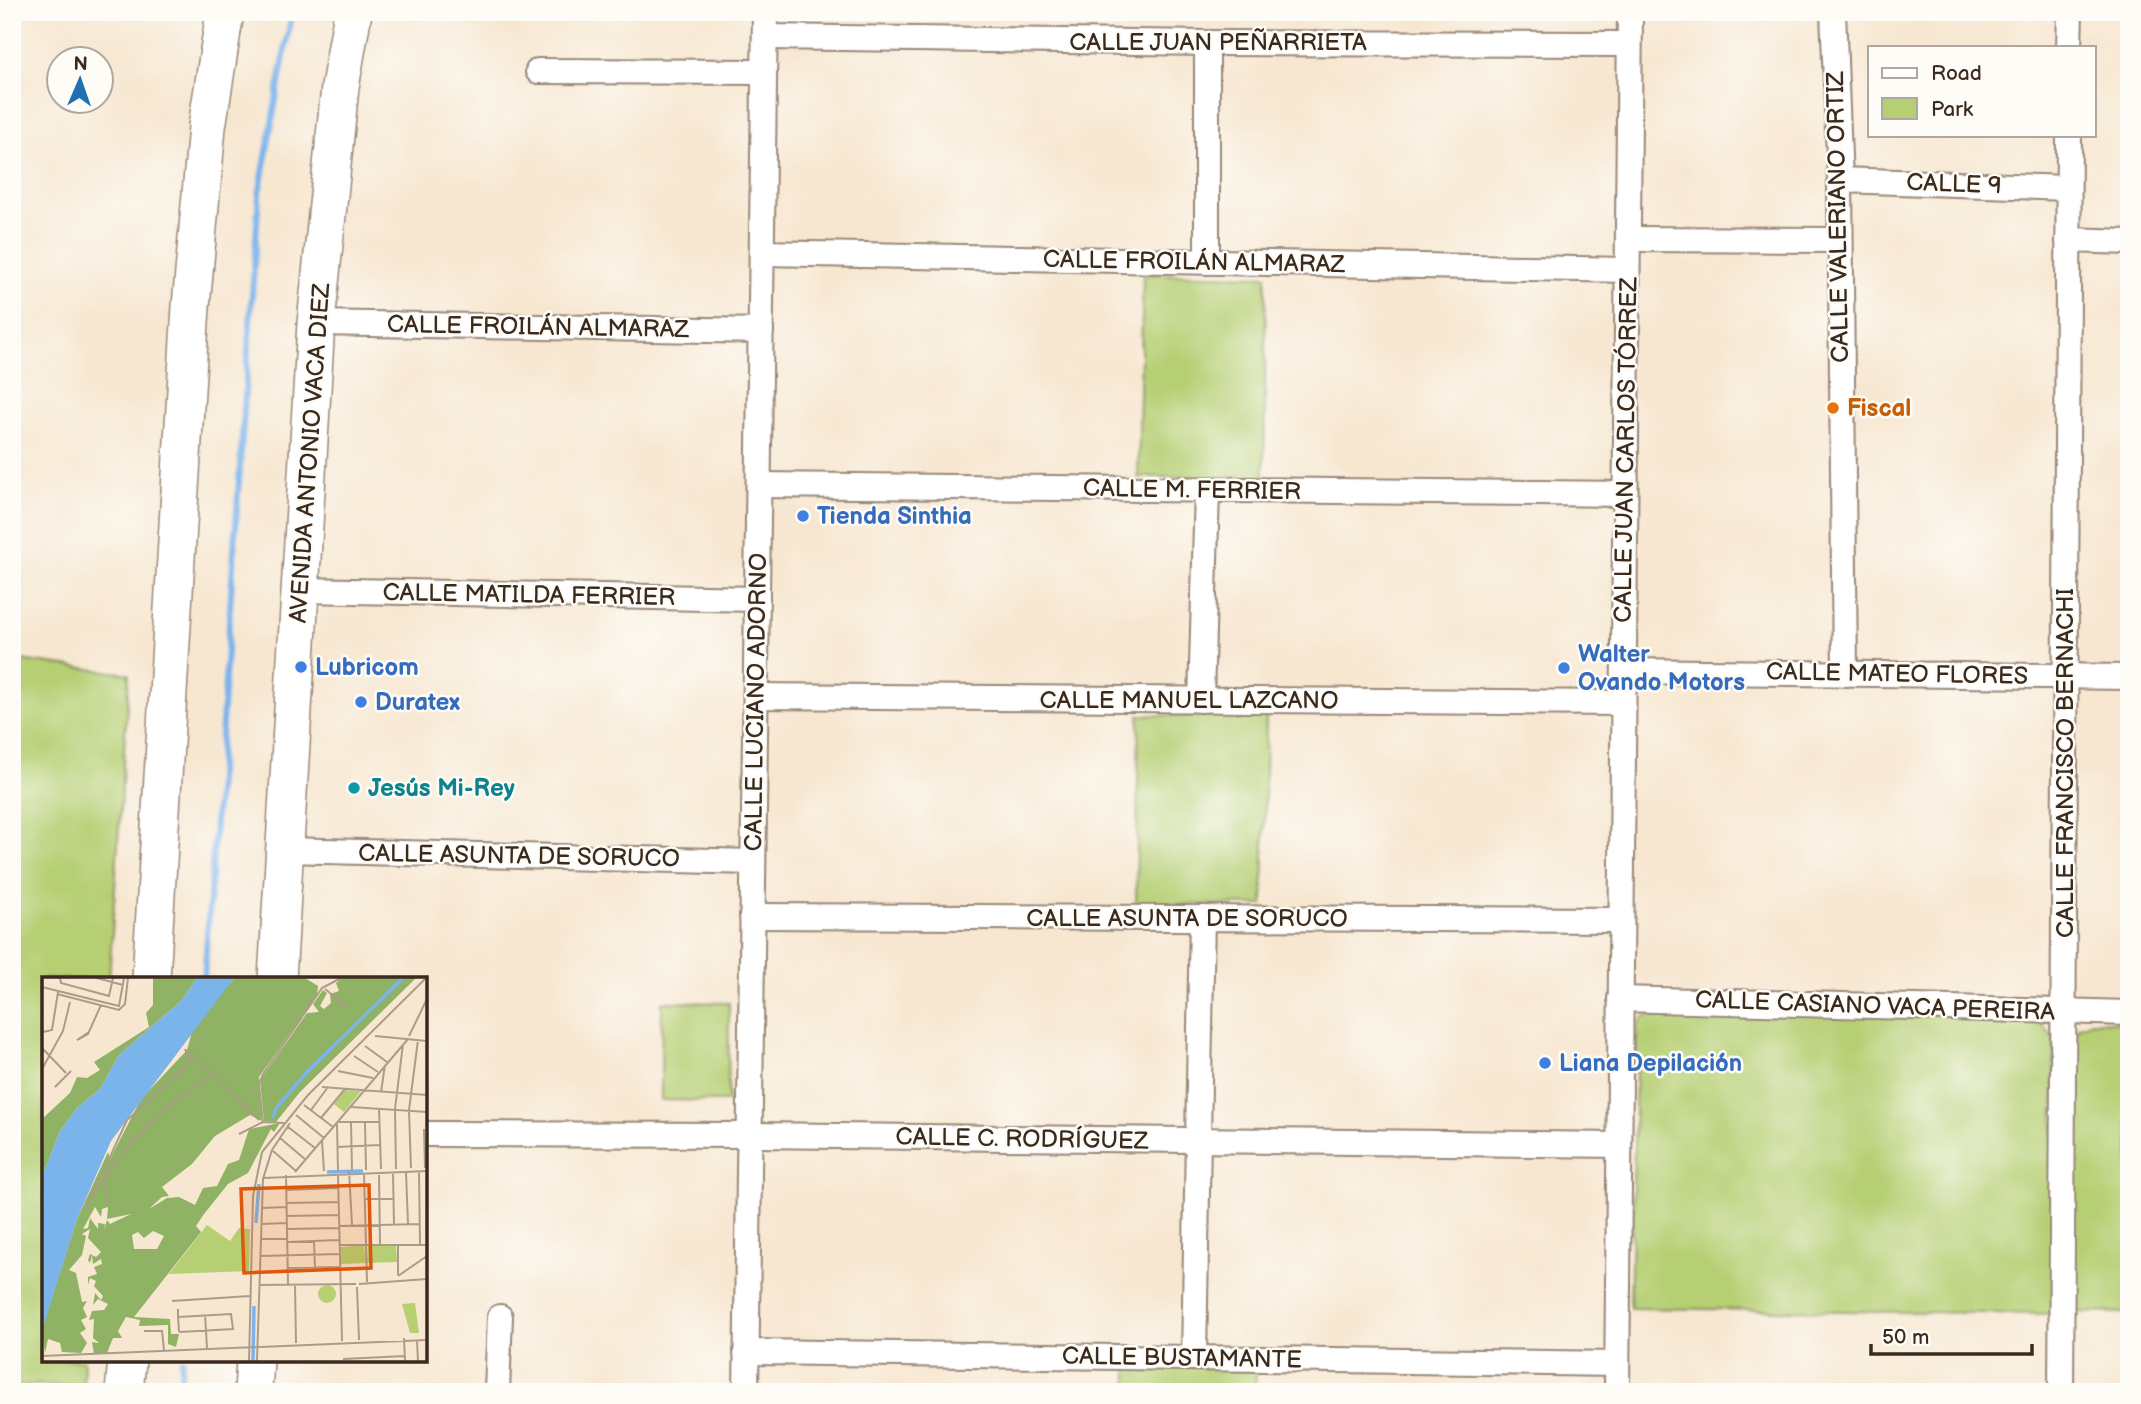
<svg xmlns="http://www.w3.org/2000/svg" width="2141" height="1404" font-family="'Balsamiq Sans',sans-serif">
  <rect width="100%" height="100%" fill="#fdfcf7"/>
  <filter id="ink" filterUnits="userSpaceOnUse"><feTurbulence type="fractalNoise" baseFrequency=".0143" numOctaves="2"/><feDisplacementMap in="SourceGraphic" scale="14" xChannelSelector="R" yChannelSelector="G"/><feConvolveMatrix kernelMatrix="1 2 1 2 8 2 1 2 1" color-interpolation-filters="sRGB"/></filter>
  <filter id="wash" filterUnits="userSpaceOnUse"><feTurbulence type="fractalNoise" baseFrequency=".00686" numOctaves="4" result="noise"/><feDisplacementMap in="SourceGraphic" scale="28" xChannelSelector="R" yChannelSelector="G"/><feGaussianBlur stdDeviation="1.57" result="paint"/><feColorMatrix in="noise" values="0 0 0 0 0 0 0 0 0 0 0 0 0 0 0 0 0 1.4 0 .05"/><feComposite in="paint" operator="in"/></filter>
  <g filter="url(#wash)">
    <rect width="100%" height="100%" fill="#f7e7d1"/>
    <!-- green -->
    <g fill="#b6cf73" stroke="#787c48" stroke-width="2">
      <path d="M1143,274l123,2 -2,201h-126z"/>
      <path d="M12,659l117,15 -20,305h-65v381h40l-1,25h-71z"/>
      <path d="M1139,715l127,2 -3,188 -127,-1z"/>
      <path d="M662,1002l67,1 -1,98 -67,-1z"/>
      <path d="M1661,1010l368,6 15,10 10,13 -1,275 -423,-6 7,-282 7,-9z"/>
      <path d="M2091,1021l38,1v291l-57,-1 1,-271 6,-14z"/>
      <path d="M1128,1366l128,2 -1,24h-127z"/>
    </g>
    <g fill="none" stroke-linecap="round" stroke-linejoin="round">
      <!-- stream -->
      <g stroke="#7bb4eb" stroke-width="6">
        <path d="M204,979l55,-784 33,-183"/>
        <path d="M180,1392l2,-32"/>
      </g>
    </g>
  </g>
  <g filter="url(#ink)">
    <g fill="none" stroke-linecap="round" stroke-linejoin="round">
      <defs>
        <g id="minor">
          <path d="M1833,12l7,168 5,494"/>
          <path d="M765,37l442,6 422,1"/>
          <path d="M2069,47l1,-35"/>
          <path d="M538,71l226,1"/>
          <path d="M1840,180l228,8"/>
          <path d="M1628,239l212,1"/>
          <path d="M2068,240l61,2"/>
          <path d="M762,253l865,17"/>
          <path d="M1207,262v-219"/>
          <path d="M316,323l445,8"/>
          <path d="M759,485l866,9"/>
          <path d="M300,590l457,9"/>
          <path d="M1624,671l505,6"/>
          <path d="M756,696l867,7"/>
          <path d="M1201,700l6,-210"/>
          <path d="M285,850l468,12"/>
          <path d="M752,916l869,4"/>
          <path d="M1620,999l509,14"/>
          <path d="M425,1134l325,1 869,10"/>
          <path d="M746,1352l871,12"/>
          <path d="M1194,1358l8,-440"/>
          <path d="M497,1392l3,-75"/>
          <path d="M746,1392l19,-1380"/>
          <path d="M1617,1392l13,-1380"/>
          <path d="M2061,1392l8,-1257"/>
        </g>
        <g id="highway">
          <path d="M151,979l40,-673 16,-179 18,-115"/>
          <path d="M277,979l39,-656 24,-236 13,-75"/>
          <path d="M124,1392l3,-32"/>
          <path d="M253,1392l2,-32"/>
        </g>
      </defs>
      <!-- minor casing -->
      <use href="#minor" stroke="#998878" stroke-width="28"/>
      <!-- highway casing -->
      <use href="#highway" stroke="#998878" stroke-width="40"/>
      <!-- minor -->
      <use href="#minor" stroke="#fff" stroke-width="24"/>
      <!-- highway -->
      <use href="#highway" stroke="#fff" stroke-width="37"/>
    </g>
  </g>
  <!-- markers -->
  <circle fill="#e8710a" stroke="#fdfcf7" stroke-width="2.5" cx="1833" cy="408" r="7"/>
  <g fill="#3f7fe0" stroke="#fdfcf7" stroke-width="2.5">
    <circle cx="803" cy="516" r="7"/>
    <circle cx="301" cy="667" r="7"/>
    <circle cx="1564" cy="668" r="7"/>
    <circle cx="361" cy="702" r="7"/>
    <circle cx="1545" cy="1063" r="7"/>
  </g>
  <circle fill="#0f9aa8" stroke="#fdfcf7" stroke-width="2.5" cx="354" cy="788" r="7"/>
  <g text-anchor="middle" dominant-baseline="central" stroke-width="5" stroke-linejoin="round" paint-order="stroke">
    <!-- street labels -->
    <g font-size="24" fill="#3b2a1e" stroke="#fdfcf7">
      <text x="1218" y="42">CALLE JUAN PEÑARRIETA</text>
      <text transform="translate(1954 184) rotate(2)">CALLE 9</text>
      <text transform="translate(1838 217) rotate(-91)">CALLE VALERIANO ORTIZ</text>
      <text transform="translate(1194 262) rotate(1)">CALLE FROILÁN ALMARAZ</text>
      <text transform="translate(538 327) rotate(1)">CALLE FROILÁN ALMARAZ</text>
      <text transform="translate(1626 450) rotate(-89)">CALLE JUAN CARLOS TÓRREZ</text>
      <text transform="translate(310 453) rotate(-86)">AVENIDA ANTONIO VACA DIEZ</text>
      <text transform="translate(1192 490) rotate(1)">CALLE M. FERRIER</text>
      <text transform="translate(529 595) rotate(1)">CALLE MATILDA FERRIER</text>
      <text transform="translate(1897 674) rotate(1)">CALLE MATEO FLORES</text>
      <text x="1189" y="700">CALLE MANUEL LAZCANO</text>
      <text transform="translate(756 702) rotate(-89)">CALLE LUCIANO ADORNO</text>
      <text transform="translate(2065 763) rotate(-90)">CALLE FRANCISCO BERNACHI</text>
      <text transform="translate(519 856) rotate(1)">CALLE ASUNTA DE SORUCO</text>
      <text x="1187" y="918">CALLE ASUNTA DE SORUCO</text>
      <text transform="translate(1875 1006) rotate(2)">CALLE CASIANO VACA PEREIRA</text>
      <text transform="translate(1022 1139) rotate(1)">CALLE C. RODRÍGUEZ</text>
      <text transform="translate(1182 1358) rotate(1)">CALLE BUSTAMANTE</text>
    </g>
    <!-- food labels -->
    <g font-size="24" font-weight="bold" fill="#c56008" stroke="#fdfcf7" text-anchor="start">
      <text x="1847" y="408">Fiscal</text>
    </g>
    <!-- shop labels -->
    <g font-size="24" font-weight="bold" fill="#366cbe" stroke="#fdfcf7" text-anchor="start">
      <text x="817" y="516">Tienda Sinthia</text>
      <text x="1578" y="654">Walter<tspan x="1578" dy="28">Ovando Motors</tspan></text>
      <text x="315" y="667">Lubricom</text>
      <text x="375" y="702">Duratex</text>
      <text x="1559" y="1063">Liana Depilación</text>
    </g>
    <!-- culture labels -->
    <g font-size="24" font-weight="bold" fill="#0d838f" stroke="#fdfcf7" text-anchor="start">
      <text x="368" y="788">Jesús Mi-Rey</text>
    </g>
  </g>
  <!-- overview -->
  <g transform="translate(42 977)">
    <rect width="385" height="385" fill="#f7e7d1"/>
    <path d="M303,113l16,1 -17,21 -10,-8zM165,248l23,16 9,-13 11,1 -1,42 -80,3zM322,268l2,18 -25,1v-17zM354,268l1,17 -30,1 1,-17zM276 317a9 9 0 1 1 18 0a9 9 0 1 1-18 0ZM373,326l4,30h-9l-8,-29z" fill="#b6cf73"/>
    <path d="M111,1h44l-16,23 -62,54 -19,34 -23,19 -17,23 -18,46v-58l28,-26 7,-16 10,1 13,-8 -6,-8 55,-35 -3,-14 7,-8zM192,1h71l13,8 -1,9 -58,82 3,44 -12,-6 -35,21 -23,28 -30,23 7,9 -7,1 -13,12 18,-11 12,-1 16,8 8,-17 14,-2 11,-22 11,-4 10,-31 31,-6 -6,9 -3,-3 -23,44 -20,11 -24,30 -8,12 5,6 -67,85 36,2 1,15h8l-3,13 -8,-3v-19l-29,1 1,-6 -14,-3 -8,14 4,7h-9l-6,15 -13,1 -2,-12 7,1 -6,-5 1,-19 -5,1 3,-9 12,-1 4,-6 -10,-5 -5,6 2,-12 6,7 2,-4 -9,-10 2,-5 -6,-3 -2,7v-8l9,-3 -3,-7 8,-3 -1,-5 -8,5 -1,-9 -2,8 -2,-3 2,-6 6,3 5,-5 -13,-14 2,-9 -8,5 4,2 -4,19 -13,15 7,3 6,29 5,-1 -4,7 4,9 -6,3 5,9 -6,4 7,10 -6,10 -19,-1 -2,-9 -12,-4 -3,14 -3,-22 5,-18 30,-94 31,-67 2,7 31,-60 46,-49 6,-22zM53,230l6,10 1,-8 6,-2 -1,12 24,-5 -21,10 -3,-4 -3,10 1,-6 -7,-1v6l-8,-11 -2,10 -5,1zM111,254l11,5 -7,13h-23l-2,-14 6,-3 6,6zM300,1h74l-116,114 -24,30 -12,-1 -4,-41 47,-67 12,-1 -6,-8 10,-14 4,3 -7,13 4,3 7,-6 -1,-9 9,-3 -3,-8z" fill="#90b265" fill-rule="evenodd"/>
    <path d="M155,1h37l-123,163 -34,78 -35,112v-154l18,-46 17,-23 23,-19 19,-34 62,-54z" fill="#7bb4eb"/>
    <path fill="none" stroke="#7bb4eb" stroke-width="3.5" d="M231,141l3,-10 31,-36 96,-94M285,195l36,-1M214,246l3,-39M211,384l1,-55"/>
    <path fill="none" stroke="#ac9b89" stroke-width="2" d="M18,1l1,5 48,13 4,-18M55,1l26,7M0,10l77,19 5,-28M283,12l22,18M15,17l62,16 6,-6 3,-26M1,55l9,-2 6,-38M47,55l-12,8 11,-6 13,-29M333,59l52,5M367,59l18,-37M323,69l22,16M0,71l24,25M147,74l70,69M312,79l24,16M0,92l21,-38 7,-29M296,94l35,7M13,110l16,-16M280,110l105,8M339,115l4,-27M262,128l29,22M309,130l76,5M337,131l2,61M269,133l17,-23M254,138l28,23M279,141l24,-29M221,145l21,1M296,145h41M309,145l1,48M323,145l1,48M295,147l1,47M246,150l27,21M382,152l1,39M197,157l24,-12 -4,-38 4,-10 59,-86 19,-10M238,161l26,22M280,164l2,30M295,170l43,-2M231,174l23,20M369,191l-2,-58 9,-70M354,192l-1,-60 8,-65M307,193l3,55M377,194l1,74M253,195l113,-133M337,195l1,73M351,195l1,52M364,195l2,52M322,196l3,109M296,197l4,167M244,198l2,109M222,201l163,-7M244,213l52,-2M323,222h28M67,224l-5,-21 19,-28 40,-42 49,-35M245,226l51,-1M219,231l26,-1M43,234l42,-91 64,-58 -6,-13M245,239l52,-1M219,247l26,-1M297,249l81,-2M246,252l51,-1M218,262h28M272,264l1,27M246,265l51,-2M298,268h87M356,268v30M218,279l80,-2M246,291l52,-1M356,299l29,-20M253,307l1,59M317,307l68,-5M217,308l97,-1M315,310l2,53M130,324l78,-5M136,332v8l1,14 1,1 53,-3 -2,-15 -53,3M163,338l2,33M102,354h18l2,19M362,361l1,23M375,363l1,21M0,379l385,-16M301,382l62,-3M207,384l4,-165 9,-44 46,-57 118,-117M215,384l6,-182 9,-29 18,-27"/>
    <path fill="#df570d" fill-opacity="0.15" stroke="#df570d" stroke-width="3.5" d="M327,208l2,83 -127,5 -3,-84z"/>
    <rect width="385" height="385" fill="none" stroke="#3b2a1e" stroke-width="3.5"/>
  </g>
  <!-- margin -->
  <rect width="2141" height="1404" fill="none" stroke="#fdfcf7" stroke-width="42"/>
  <!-- legend -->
  <rect x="1868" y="46" width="228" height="91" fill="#fdfcf7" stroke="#afa8a0" stroke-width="2"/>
  <rect x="1882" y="68" width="35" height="10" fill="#ffffff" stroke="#afa8a0" stroke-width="2"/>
  <text x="1931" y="80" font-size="21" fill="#3b2a1e">Road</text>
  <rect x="1882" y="98" width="35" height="21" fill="#b6cf73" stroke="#afa8a0" stroke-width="2"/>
  <text x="1931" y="116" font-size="21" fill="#3b2a1e">Park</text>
  <!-- north arrow -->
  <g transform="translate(80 80) rotate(2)"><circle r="33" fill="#fdfcf7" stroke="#afa8a0" stroke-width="2"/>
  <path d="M0-5L12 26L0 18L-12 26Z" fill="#1f6fb2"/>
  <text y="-10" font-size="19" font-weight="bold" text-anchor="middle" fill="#3b2a1e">N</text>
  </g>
  <!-- scale -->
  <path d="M1871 1344v10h161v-10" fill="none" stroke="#3b2a1e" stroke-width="3.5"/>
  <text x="1882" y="1344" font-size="21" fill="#3b2a1e" stroke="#fdfcf7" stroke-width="5" paint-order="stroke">50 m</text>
</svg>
